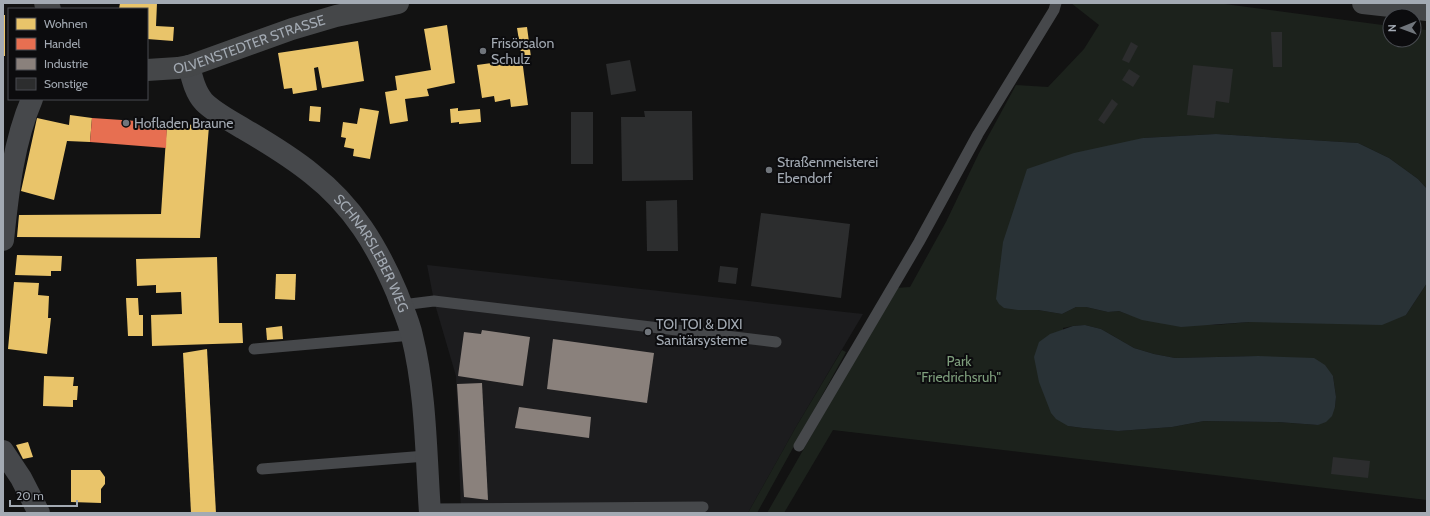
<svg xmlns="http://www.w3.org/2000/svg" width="1430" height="516" font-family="Cabin,sans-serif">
  <rect width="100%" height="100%" fill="#121212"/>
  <!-- built -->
  <path fill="#1c1c1e" d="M427,265l436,49 -67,113 -48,86h-287l-5,-137 -22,-75z"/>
  <!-- green -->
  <g fill="#1c221c" fill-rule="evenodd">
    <path d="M1071,3h146l173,23v14h24v-11l13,1v159l-9,-10 -29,-21 -31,-15 -142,-9 -73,4 -125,172h20l24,4 14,-7h10l22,5 11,-1 11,4 85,10 34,-3 157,-7 21,-32v217l-594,-70 -49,83h-17l129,-225 14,-1 36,-65 33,-69 37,-68 32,2 36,-38 15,-24zM1085,325l16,4 33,19 20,6 21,4 83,-2 75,20 3,21 -1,10 -17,18 -40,-3 -74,-1 -32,6 -54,4 -35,-3 -15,-2 -5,-98 10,-2z"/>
    <path d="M842,350l4,2 -89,161h-9l48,-86z"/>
  </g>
  <!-- water -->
  <g fill="#293236">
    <path d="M1216,134l142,9 31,15 29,21 9,10v94l-21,32 -24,10 -133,-3 -68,5 -39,-7 -23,-9 -11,1 -22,-5h-10l-14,7 -24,-4h-20l-14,-2 -5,-4 -3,-5 7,-57 24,-73 47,-16 69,-15z"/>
    <path d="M1085,325l16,4 33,19 20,6 21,4 83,-2 56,2 11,7 8,11 3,21 -1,10 -3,9 -6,6 -8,3 -40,-3 -74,-1 -32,6 -54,4 -35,-3 -15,-2 -12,-7 -5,-6 -12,-31 -5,-25 5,-15 11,-8 23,-8z"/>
  </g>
  <!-- homes -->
  <g fill="#e9c46a">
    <path d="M120,3h37l-1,23 18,1 -1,14 -26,-2v-30h-28z"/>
    <rect x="3" y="15" width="2" height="41"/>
    <path d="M447,25l8,58 -28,6 2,7 -24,3 3,22 -18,3 -5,-32 12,-2 -2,-14 36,-6 -7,-41z"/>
    <path d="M527,27l4,30 -9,2 6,46 -17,2 -1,-8 -15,3 -1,-6 -12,2 -5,-33 45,-6 -5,-31z"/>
    <path d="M358,41l6,40 -42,7 -4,-21 -4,1 3,22 -24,4 -1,-6 -8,1 -6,-36z"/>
    <path d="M310,106l11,1 -1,15 -11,-1z"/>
    <path d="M360,108l19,3 -9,48 -17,-3 1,-7 -10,-2 2,-9 -5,-1 2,-15 14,2z"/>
    <path d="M458,108v3l22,-2 1,13 -22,2v-2l-8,1 -1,-14z"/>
    <path d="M70,115l22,3 -2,24 -23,-1 -13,59 -33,-9 16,-73 32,7z"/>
    <path d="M167,123l42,3 -9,112 -183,-1 2,-22 142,-1z"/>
    <path d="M17,255l45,1 -1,15h-10v5l-36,-1z"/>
    <path d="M217,257l2,66h23l1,20 -91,3 -1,-31 31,-1 -1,-22 -25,1v-8l-19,1 -1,-27z"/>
    <path d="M276,274h20l-1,26 -20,-1z"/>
    <path d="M14,282l25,1 -1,12 11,1 -1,22h3l-4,36 -39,-5z"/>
    <path d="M126,298h12l1,17h4v21h-15z"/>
    <path d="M282,326l1,13 -16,1 -1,-12z"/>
    <path d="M207,349l9,164h-25l-8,-160z"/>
    <path d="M44,376l30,1 -1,9h5l-1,14h-4v7l-30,-1z"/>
    <path d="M28,442l5,15 -10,2 -7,-14z"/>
    <path d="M71,470h29l5,7v7l-4,5v14l-30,-1z"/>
  </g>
  <!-- shops -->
  <path fill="#e76f51" d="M92,118l75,5 -1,25 -76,-6z"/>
  <!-- industry -->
  <g fill="#8a817c">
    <path d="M482,330l48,7 -7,49 -65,-10 6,-44 17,2z"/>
    <path d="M553,339l101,14 -7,50 -100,-14z"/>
    <path d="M482,383l6,117 -24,-3 -7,-113z"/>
    <path d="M519,407l72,10 -2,21 -74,-10z"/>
  </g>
  <!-- building -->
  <g fill="#2c2d2e">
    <path d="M1271,32h11v35h-9z"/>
    <path d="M1131,42l7,4 -9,17 -7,-3z"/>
    <path d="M630,60l6,31 -25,4 -5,-31z"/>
    <path d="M1193,65l40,4 -4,34 -13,-2 -2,17 -27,-3z"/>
    <path d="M1129,69l11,7 -7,11 -11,-7z"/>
    <path d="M1112,99l6,5 -14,20 -6,-4z"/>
    <path d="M644,111h48l1,69 -71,1 -1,-64h24z"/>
    <rect x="571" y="112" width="22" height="52"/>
    <path d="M677,200l1,51h-31l-1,-50z"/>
    <path d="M761,213l89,11 -9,74 -90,-12z"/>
    <path d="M720,266l18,2 -2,16 -18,-2z"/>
    <path d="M1333,457l37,4 -2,17 -37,-4z"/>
  </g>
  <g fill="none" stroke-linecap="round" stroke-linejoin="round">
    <!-- service -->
    <g stroke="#46484b" stroke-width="11">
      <path d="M402,305l32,-4 342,41"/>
      <path d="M254,349l158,-14"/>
      <path d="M799,446l120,-204 59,-108 76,-124 2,-7"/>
      <path d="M262,469l164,-13"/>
      <path d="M429,509l274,-2"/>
    </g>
    <!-- minor -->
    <g stroke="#46484b" stroke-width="22">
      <path id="s1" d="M189,66c3,12 6,26 15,36 11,11 27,19 40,27 24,14 47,28 68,45 41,32 65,72 85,119 5,14 12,28 15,43 14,56 14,119 18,177"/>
      <path d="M3,240c5,-47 10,-97 29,-141"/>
      <path d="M3,451l18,27 18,35"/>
    </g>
    <!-- secondary -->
    <g stroke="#454749" stroke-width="22">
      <path d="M45,3l5,6"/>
      <path d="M1363,3l64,7"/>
      <path id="s2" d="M147,70l31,-2 11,-2 103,-37 44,-13 62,-13"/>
    </g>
  </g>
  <!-- markers -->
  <g fill="#70757b" stroke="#0c0c0e" stroke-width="1.5">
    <circle cx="483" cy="51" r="4"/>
    <circle cx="126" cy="123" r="4"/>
    <circle cx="769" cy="170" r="4"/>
    <circle cx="648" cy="332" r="4"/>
  </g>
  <g text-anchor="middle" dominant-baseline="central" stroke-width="4" stroke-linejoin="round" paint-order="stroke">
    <!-- street labels -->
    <g font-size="14" fill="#a3aab3" stroke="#0c0c0e">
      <text stroke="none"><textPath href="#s2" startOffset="106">OLVENSTEDTER STRASSE</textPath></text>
      <text stroke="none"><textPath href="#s1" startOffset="270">SCHNARSLEBER WEG</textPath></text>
    </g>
    <!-- poi labels -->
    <g font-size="14" fill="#a3aab3" stroke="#0c0c0e" text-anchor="start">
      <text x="491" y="43">Frisörsalon<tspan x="491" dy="16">Schulz</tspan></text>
      <text x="134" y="123">Hofladen Braune</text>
      <text x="777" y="162">Straßenmeisterei<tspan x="777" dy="16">Ebendorf</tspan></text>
      <text x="656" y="324">TOI TOI &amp; DIXI<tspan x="656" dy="16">Sanitärsysteme</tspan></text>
    </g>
    <!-- park labels -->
    <g font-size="14" fill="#7d9d7b" stroke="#0c0c0e">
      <text x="959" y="361">Park<tspan x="959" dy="16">"Friedrichsruh"</tspan></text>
    </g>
  </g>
  <!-- border -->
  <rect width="1430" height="516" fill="none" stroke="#a3aab3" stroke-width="8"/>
  <!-- legend -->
  <rect x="8" y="8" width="140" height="92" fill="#0c0c0e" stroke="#484b50"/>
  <rect x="16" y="18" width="20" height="12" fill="#e9c46a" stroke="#484b50"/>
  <text x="44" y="28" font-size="12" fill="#a3aab3">Wohnen</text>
  <rect x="16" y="38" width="20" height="12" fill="#e76f51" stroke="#484b50"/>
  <text x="44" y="48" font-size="12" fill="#a3aab3">Handel</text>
  <rect x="16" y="58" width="20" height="12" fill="#8a817c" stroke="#484b50"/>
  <text x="44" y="68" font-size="12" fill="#a3aab3">Industrie</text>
  <rect x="16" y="78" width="20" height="12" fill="#2c2d2e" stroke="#484b50"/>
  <text x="44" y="88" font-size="12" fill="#a3aab3">Sonstige</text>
  <!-- north arrow -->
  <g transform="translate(1402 28) rotate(269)"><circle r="19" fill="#0c0c0e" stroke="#484b50"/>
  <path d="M0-3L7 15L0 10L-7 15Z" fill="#70757b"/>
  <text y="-6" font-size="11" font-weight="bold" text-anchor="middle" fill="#a3aab3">N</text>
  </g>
  <!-- scale -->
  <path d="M10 500v6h67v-6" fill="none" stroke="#a3aab3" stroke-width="2"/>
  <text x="16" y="500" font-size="12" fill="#a3aab3" stroke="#0c0c0e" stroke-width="3" paint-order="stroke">20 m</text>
</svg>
